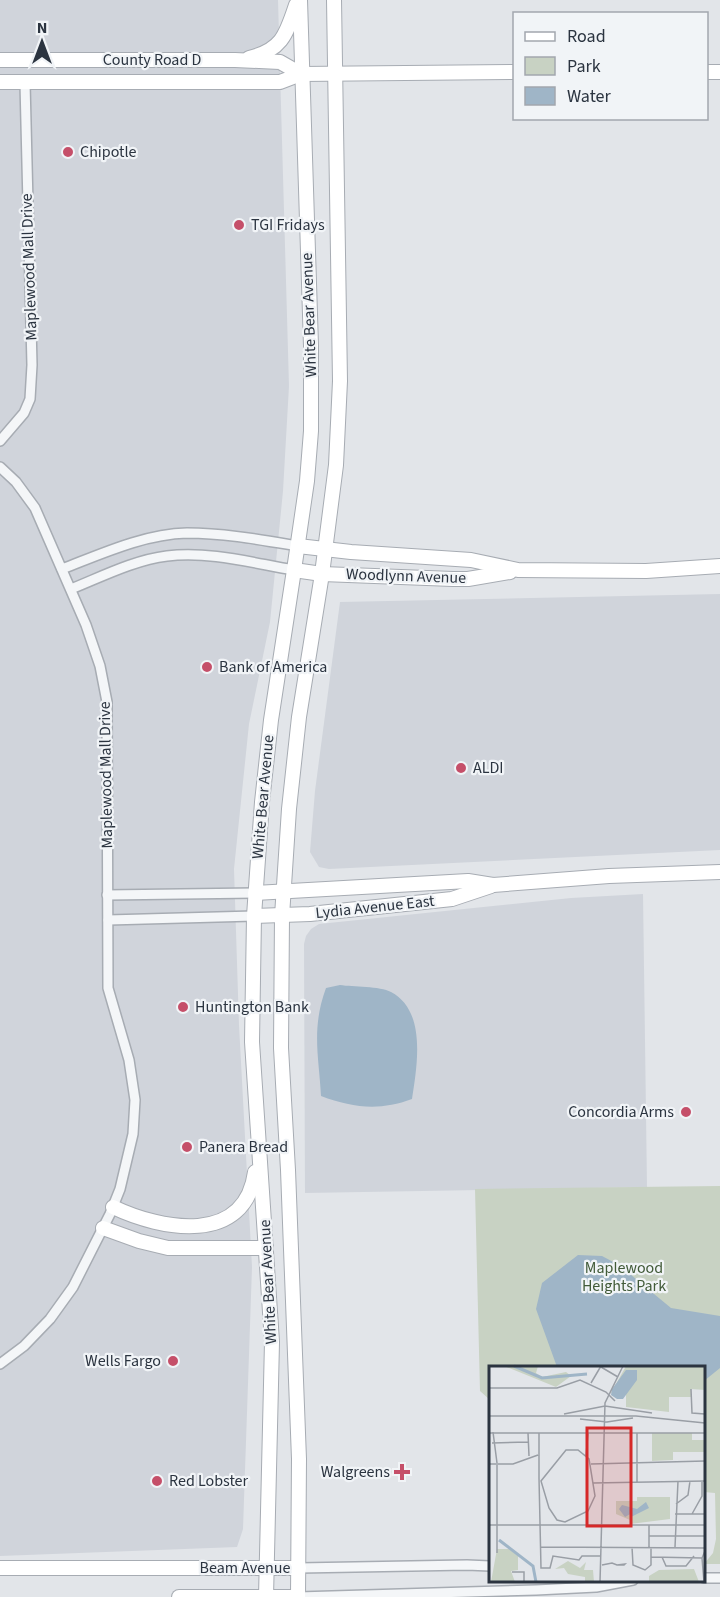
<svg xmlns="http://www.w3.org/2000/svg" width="720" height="1597" font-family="'Source Sans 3',sans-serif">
  <rect width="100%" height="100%" fill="#e2e5e9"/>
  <!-- built -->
  <g fill="#d0d4db">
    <path d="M0,0h278l11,386 -6,105 -13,131 -21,102 -15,145 5,156 13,242 -9,262 -6,18 -237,9z"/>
    <path d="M720,594v256l-391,19 -10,-2 -9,-15 5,-61 25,-189z"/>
    <path d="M643,894l4,293 -342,6 -1,-249 2,-8 5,-7 8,-5 252,-26z"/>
  </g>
  <!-- green -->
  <path fill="#c8d2c3" d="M720,1186v378h-16l9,-11 3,-14 -1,-46 -11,-1v-124h-214v32l-10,-9 -5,-202z"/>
  <!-- water -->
  <g fill="#9fb5c7">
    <path d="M340,985c13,2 40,1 51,7 36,19 26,74 21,107 -32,12 -59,9 -91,-3 -2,-40 -10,-67 5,-108z"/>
    <path d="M578,1255l24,1 17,9 52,43 49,8v52l-16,13v-13l-147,-1 -21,-58 6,-26z"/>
  </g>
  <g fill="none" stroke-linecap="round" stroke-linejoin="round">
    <defs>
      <g id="street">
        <path d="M0,441l24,-28 6,-14 2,-34 -7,-282"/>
        <path d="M0,467l16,15 19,26 51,117 14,41 7,36 1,286 21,72 6,40 -2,34 -13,55 -10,25 -37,73 -23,32 -26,27 -24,18"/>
        <path d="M62,569c39,-15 82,-35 125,-36 37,0 75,7 111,13"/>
        <path d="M71,589c30,-12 63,-29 96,-33 43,-5 85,7 127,14"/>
        <path d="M107,895l148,-2"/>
        <path d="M108,920l146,-4"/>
        <path d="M299,1568l168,-3 23,1"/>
        <path d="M704,1578h16"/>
        <path d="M298,1597l238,-7 60,-3 37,-7"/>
      </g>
      <g id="secondary">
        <path d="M249,58c33,-8 37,-23 47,-53"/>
        <path d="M0,60h235l45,2 21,12"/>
        <path d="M706,72h14"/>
        <path d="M0,82h280l21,-8 213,-2"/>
        <path d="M298,546l53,6 120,8 47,10 128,1 74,-5"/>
        <path d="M294,570l28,4 131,5h15l42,-7"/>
        <path d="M255,893l213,-12 25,4 116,-9 111,-4"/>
        <path d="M254,916l56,-2 142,-15 39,-13"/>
        <path d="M113,1207c48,23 132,39 142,-35"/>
        <path d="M103,1228l36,13 29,7h98"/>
        <path d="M0,1568h299"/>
        <path d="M179,1597h119"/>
        <path d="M266,1597l6,-255 -20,-300 2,-126 8,-114 9,-82 23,-150 13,-89 4,-50v-85l-11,-346"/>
        <path d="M298,1597l1,-138 -11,-289 -7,-122 1,-132 7,-107 10,-92 23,-143 14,-109 4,-84 -6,-381"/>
      </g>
    </defs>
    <!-- street casing -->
    <use href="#street" stroke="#a7acb3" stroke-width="12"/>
    <!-- secondary casing -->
    <use href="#secondary" stroke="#a7acb3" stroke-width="16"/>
    <!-- street -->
    <use href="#street" stroke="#f4f6f8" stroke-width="9"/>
    <!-- secondary -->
    <use href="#secondary" stroke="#fff" stroke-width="14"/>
  </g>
  <!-- markers -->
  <g fill="#c54f69" stroke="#f1f4f7" stroke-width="2">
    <circle cx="68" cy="152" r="6"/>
    <circle cx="239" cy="225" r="6"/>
    <circle cx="207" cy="667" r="6"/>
    <circle cx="461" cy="768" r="6"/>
    <circle cx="183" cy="1007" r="6"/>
    <circle cx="686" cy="1112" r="6"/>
    <circle cx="187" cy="1147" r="6"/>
    <circle cx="173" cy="1361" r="6"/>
    <path d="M399 1463h6v6h6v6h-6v6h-6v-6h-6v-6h6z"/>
    <circle cx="157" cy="1481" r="6"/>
  </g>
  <g text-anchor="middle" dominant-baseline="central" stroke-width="4.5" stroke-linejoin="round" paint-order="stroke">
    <!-- street labels -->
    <g font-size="16" fill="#2b3440" stroke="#f1f4f7">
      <text x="152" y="60">County Road D</text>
      <text transform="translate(29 267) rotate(-92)">Maplewood Mall Drive</text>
      <text transform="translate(309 315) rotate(-92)">White Bear Avenue</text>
      <text transform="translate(406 576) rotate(2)">Woodlynn Avenue</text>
      <text transform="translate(106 775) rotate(-91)">Maplewood Mall Drive</text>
      <text transform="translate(263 797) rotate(-85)">White Bear Avenue</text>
      <text transform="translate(375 907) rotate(-6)">Lydia Avenue East</text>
      <text transform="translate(268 1282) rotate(-93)">White Bear Avenue</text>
      <text x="245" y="1568">Beam Avenue</text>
    </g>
    <!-- poi labels -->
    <g font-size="16" fill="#2b3440" stroke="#f1f4f7" text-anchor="start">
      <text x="80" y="152">Chipotle</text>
      <text x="251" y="225">TGI Fridays</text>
      <text x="219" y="667">Bank of America</text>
      <text x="473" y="768">ALDI</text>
      <text x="195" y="1007">Huntington Bank</text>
      <text x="674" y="1112" text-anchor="end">Concordia Arms</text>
      <text x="199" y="1147">Panera Bread</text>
      <text x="161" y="1361" text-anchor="end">Wells Fargo</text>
      <text x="390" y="1472" text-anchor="end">Walgreens</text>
      <text x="169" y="1481">Red Lobster</text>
    </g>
    <!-- park labels -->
    <g font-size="16" fill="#425b39" stroke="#f1f4f7">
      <text x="624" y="1268">Maplewood<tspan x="624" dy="18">Heights Park</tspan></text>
    </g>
  </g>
  <!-- overview -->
  <g transform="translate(489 1366)">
    <rect width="216" height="216" fill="#e2e5e9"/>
    <path d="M15,0h34l-2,7 6,4 24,-5 5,4 -15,11zM137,0h79v24l-14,-1v8h-22v15l-43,-5v-14h-15zM163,67h40v7h13v12h-32v8l-21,1zM148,131h33v22l-40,5v-4l-14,-6v-13h21zM8,183h12l9,7v14l-7,1 4,11h-24zM79,195l12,7 6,-6 -2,8h9l1,12h-9v-5l-17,-3 -4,-6 -9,1zM205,203l5,13h-50v-6l10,-6z" fill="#c8d2c3"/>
    <path d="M137,4h11v10l-14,19h-6l-6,-4 1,-6zM157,136l3,6 -18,9 1,-4 -7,4 -6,-8 3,-4 15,4z" fill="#9fb5c7"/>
    <path fill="none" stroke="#9fb5c7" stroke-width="3" d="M25,0l28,12 45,-4M10,174l34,26 3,16"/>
    <path fill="none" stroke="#999ea5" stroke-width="1.5" d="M112,1l17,10M102,17l10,-17M0,22h68l23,-8 26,12 9,9M202,23l1,24 13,1M75,48l41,-8 47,7M0,50h147l69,7M91,53l27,3 26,-4M4,66l4,31M0,67h216M39,67l1,23M148,67v49M3,77l36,-1M77,84h12l11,9 6,37 -7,15 -23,11 -8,-2 -8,-12 -8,-27zM97,90l2,-23M0,98h24l25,-9M102,98l114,-3M8,99v88M50,112l2,90h9l3,-12 26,4 3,-4h19M50,112v-45M104,117l112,-2M187,138l12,-9 2,-14M186,148h30M203,148l10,-18v-15M0,159h216M160,159v22M160,170h56M52,181l164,1M143,181l1,18 12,5 6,-5v-18M186,181l3,-66M162,191l51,1M173,191l4,9h20l8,-10M113,199l10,-2 5,2h7l1,-1 -8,1M23,206h12v10M111,216l5,-179 18,-37M215,216l-2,-24 3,-7"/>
    <path fill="#d62828" fill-opacity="0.15" stroke="#d62828" stroke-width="3" d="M98,62h44v98h-44z"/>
    <rect width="216" height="216" fill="none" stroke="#2b3440" stroke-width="3"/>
  </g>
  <!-- legend -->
  <rect x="513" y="12" width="195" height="108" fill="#f1f4f7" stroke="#a2a7ae" stroke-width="1.5"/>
  <rect x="525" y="32" width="30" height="9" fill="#ffffff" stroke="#a2a7ae" stroke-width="1.5"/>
  <text x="567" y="42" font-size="18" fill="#2b3440">Road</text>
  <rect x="525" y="57" width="30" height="18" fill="#c8d2c3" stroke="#a2a7ae" stroke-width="1.5"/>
  <text x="567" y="72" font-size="18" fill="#2b3440">Park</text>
  <rect x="525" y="87" width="30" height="18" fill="#9fb5c7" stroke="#a2a7ae" stroke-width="1.5"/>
  <text x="567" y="102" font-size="18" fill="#2b3440">Water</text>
  <!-- north arrow -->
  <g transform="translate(42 42)" stroke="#f1f4f7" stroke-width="4.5" paint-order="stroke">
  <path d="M0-4.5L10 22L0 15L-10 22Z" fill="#2b3440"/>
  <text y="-9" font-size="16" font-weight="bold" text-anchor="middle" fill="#2b3440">N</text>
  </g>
</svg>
